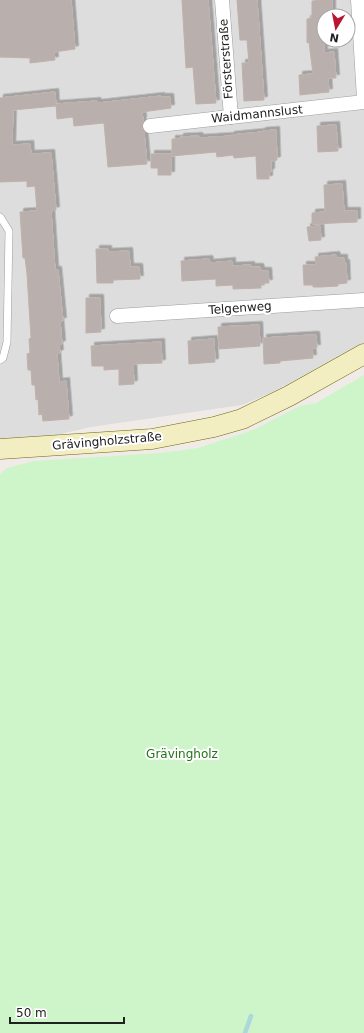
<svg xmlns="http://www.w3.org/2000/svg" width="364" height="1033" font-family="'DejaVu Sans',sans-serif">
  <defs>
    <filter id="shadow"><feDropShadow dx="3.5" dy="-3.5" stdDeviation="0" flood-color="#0004"/></filter>
  </defs>
  <rect width="100%" height="100%" fill="#f0ebe7"/>
  <!-- residential -->
  <path fill="#dedddd" fill-rule="evenodd" d="M0,0h364v343l-8,3 -83,46 -31,13 -151,22 -91,21zM324,16h24v24h-24z"/>
  <!-- park -->
  <path fill="#cef4ca" d="M364,375v658h-364v-559l7,-6 27,-7 127,-8 37,-5 55,-18 47,-24 16,-3z"/>
  <g fill="none" stroke-linecap="round" stroke-linejoin="round">
    <!-- stream -->
    <path stroke="#add7d8" stroke-width="4.5" d="M245,1033l6,-17"/>
  </g>
  <!-- building -->
  <g fill="#b9b0ad" stroke="#c0b0ab" filter="url(#shadow)">
    <path d="M0,0h71l4,49 -21,3 1,8 -25,3v-5l-30,-1z"/>
    <path d="M182,0h26l8,103 -20,1 -3,-37 -7,1z"/>
    <path d="M237,0h20l7,100 -20,1 -2,-38h7l-2,-23h-7z"/>
    <path d="M332,0v16h-8v37l10,-1 2,26h-8l1,14 -29,3 -1,-20 14,-1 -4,-32 -2,1v-24l5,-1v-17z"/>
    <path d="M55,92l1,14 -43,4 -1,35 18,-1 1,10 20,-1 5,57 -5,1 4,59h3l5,51h-3l2,23 -3,1 1,8 -3,1 2,28 7,-1 3,38 -26,2 -1,-7 -3,1 -1,-16 -2,1 -1,-15h-3l-1,-15h-3l-1,-16 3,-1 -1,-14 2,-1 -4,-64 -2,-16h-2l-3,-46 17,-1 -2,-25 -8,1v-6l-27,1v-84z"/>
    <path d="M161,96v1h9l1,11 -29,4 1,7 -1,8 2,5 3,32 -39,3 -4,-44 -30,3 -1,-9 -16,2 -1,-15 41,-3 1,2z"/>
    <path d="M336,125l2,26 -20,1 -1,-26z"/>
    <path d="M276,130l1,30 -6,1v11h-2v7h-12l-1,-23 -22,2 -1,-3 -16,2 -1,-5 -44,4v-17h8v-2l19,-1 1,2 31,-2v-1l31,-3v-1z"/>
    <path d="M151,154h20v21h-13v-7h-7z"/>
    <path d="M342,184l2,27h13v11l-45,2v-11l13,-1 -1,-27z"/>
    <path d="M320,226l1,14 -12,1 -2,-14z"/>
    <path d="M96,249h12v3l21,-1 1,16h9l1,12 -27,1v3h-16z"/>
    <path d="M336,255l1,3h7v5h2l1,20 -9,1v2l-17,1h-8v-2h-9l-1,-20h13l-1,-8z"/>
    <path d="M209,259l1,4 22,-2v5l19,-1v2h9l1,4h7l1,12h-8v5l-28,1v-4l-17,1v-7l-34,2 -1,-20z"/>
    <path d="M86,298h14l1,34 -15,1z"/>
    <path d="M259,325l1,21 -41,3 -1,-22z"/>
    <path d="M311,335h5l1,13h-5l1,10 -33,3v2l-16,1 -1,-26z"/>
    <path d="M214,339l1,23 -26,2 -1,-23z"/>
    <path d="M161,342l1,21 -29,1 1,20 -15,1v-16l-15,1v-4h-12l-1,-20z"/>
  </g>
  <g fill="none" stroke-linecap="round" stroke-linejoin="round">
    <defs>
      <path id="service" d="M0,217l1,1 8,13 -2,111 -4,16 -3,2"/>
      <g id="minor">
        <path d="M222,0l9,117"/>
        <path d="M358,0l6,99"/>
        <path d="M150,126l214,-24"/>
        <path d="M117,316l247,-16"/>
      </g>
      <path id="secondary" d="M0,449l152,-10 62,-12 28,-8 47,-23 75,-42"/>
    </defs>
    <!-- service casing -->
    <use href="#service" stroke="#9d9d9d" stroke-width="8"/>
    <!-- minor casing -->
    <use href="#minor" stroke="#9d9d9d" stroke-width="15"/>
    <!-- secondary casing -->
    <use href="#secondary" stroke="#6e6710" stroke-width="21"/>
    <!-- service -->
    <use href="#service" stroke="#fff" stroke-width="7"/>
    <!-- minor -->
    <use href="#minor" stroke="#fff" stroke-width="14"/>
    <!-- secondary -->
    <use href="#secondary" stroke="#f3edc2" stroke-width="20"/>
  </g>
  <g text-anchor="middle" dominant-baseline="central" stroke-width="4" stroke-linejoin="round" paint-order="stroke">
    <!-- street labels -->
    <g font-size="12" fill="#202020" stroke="#fff">
      <text transform="translate(226 59) rotate(-94)">Försterstraße</text>
      <text transform="translate(257 114) rotate(-6)">Waidmannslust</text>
      <text transform="translate(240 308) rotate(-4)">Telgenweg</text>
      <text transform="translate(107 441) rotate(-5)">Grävingholzstraße</text>
    </g>
    <!-- park labels -->
    <g font-size="12" fill="#217517" stroke="#fff">
      <text x="182" y="754">Grävingholz</text>
    </g>
  </g>
  <!-- north arrow -->
  <g transform="translate(336 28) rotate(190)"><circle r="19" fill="#ffffff" stroke="#a6a6a6"/>
  <path d="M0-3L7 15L0 10L-7 15Z" fill="#bb1533"/>
  <text y="-6" font-size="11" font-weight="bold" text-anchor="middle" fill="#202020">N</text>
  </g>
  <!-- scale -->
  <path d="M10 1017v6h114v-6" fill="none" stroke="#202020" stroke-width="2"/>
  <text x="16" y="1017" font-size="12" fill="#202020" stroke="#ffffff" stroke-width="3" paint-order="stroke">50 m</text>
</svg>
